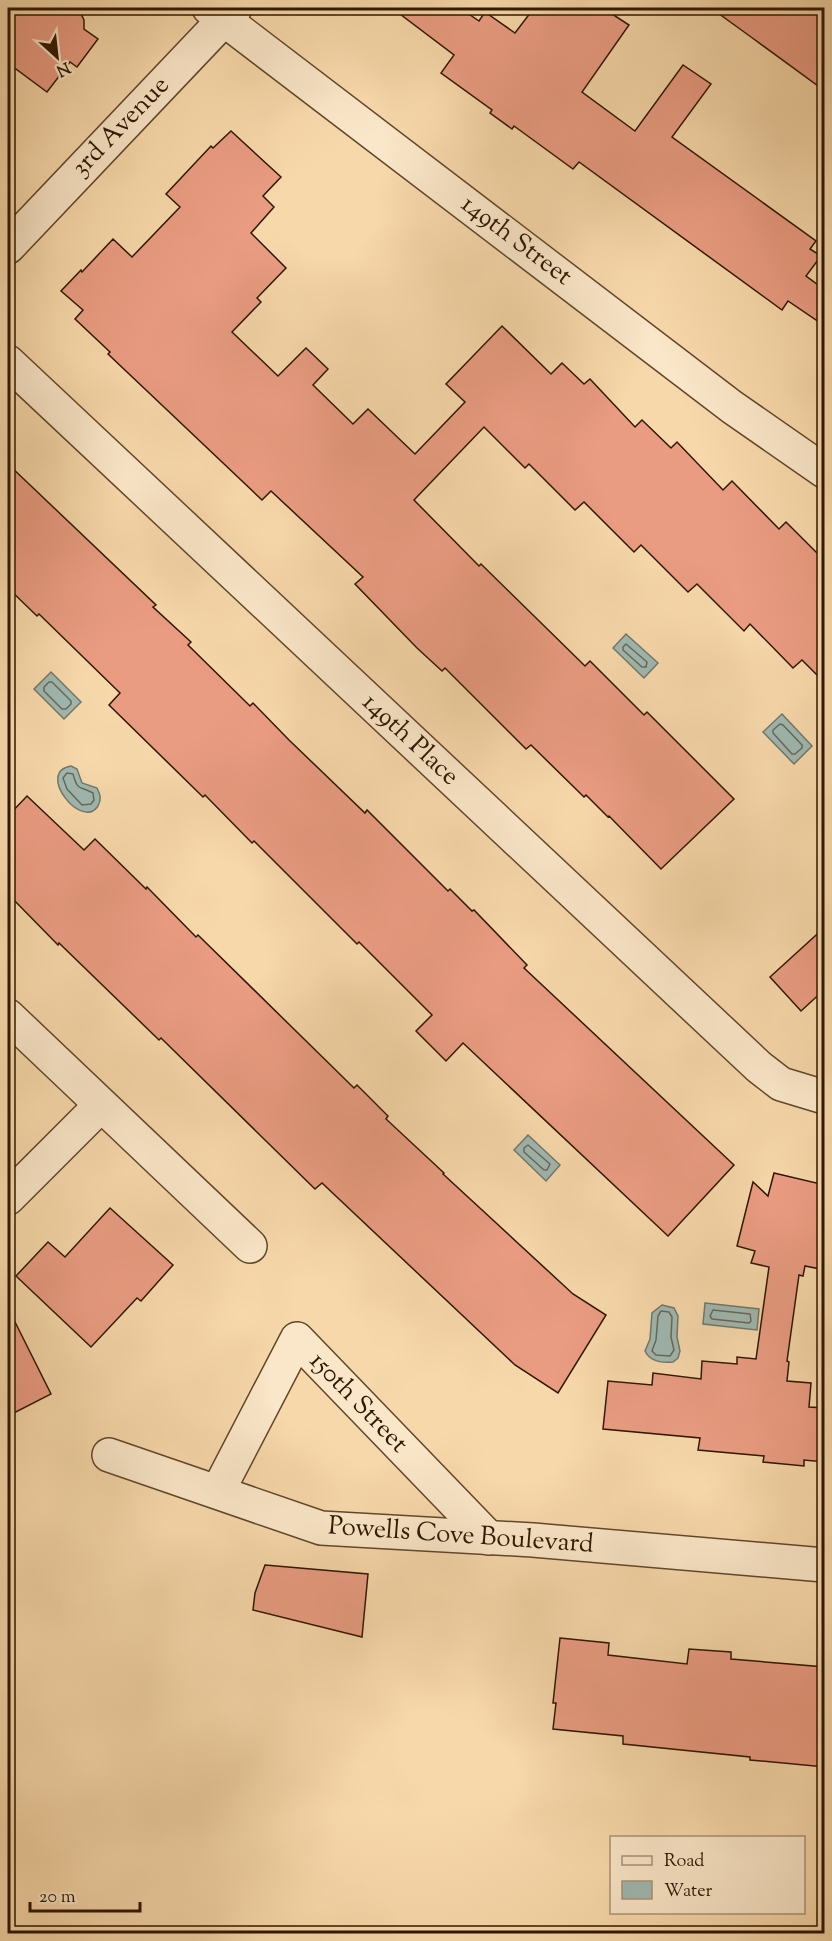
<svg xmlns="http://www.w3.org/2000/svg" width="832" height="1941" font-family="'Sorts Mill Goudy',serif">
  <rect width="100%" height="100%" fill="#f7d8aa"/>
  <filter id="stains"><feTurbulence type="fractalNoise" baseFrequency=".00333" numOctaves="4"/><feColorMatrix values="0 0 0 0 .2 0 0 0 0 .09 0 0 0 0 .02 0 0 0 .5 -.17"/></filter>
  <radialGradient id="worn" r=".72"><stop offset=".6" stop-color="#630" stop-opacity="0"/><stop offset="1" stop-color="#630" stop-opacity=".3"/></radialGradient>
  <!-- water -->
  <g fill="#9fb8b1" stroke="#72786a" stroke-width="1.5">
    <path d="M626,634l32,29 -14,15 -31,-30z"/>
    <path d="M51,672l30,30 -17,17 -30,-30z"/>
    <path d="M782,714l30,32 -18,18 -31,-32z"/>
    <path d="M71,766l6,3 5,14 15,5c3,6 5,11 1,18 -16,25 -63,-34 -27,-40z"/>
    <path d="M528,1135l32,30 -14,16 -32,-31z"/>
    <path d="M705,1303l54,6 -2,21 -54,-6z"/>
    <path d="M662,1305l12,3 4,8 -1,21 3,14 -2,7 -5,4c-11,1 -23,0 -28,-11l5,-12 2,-26z"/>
  </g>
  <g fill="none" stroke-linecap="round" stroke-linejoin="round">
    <!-- shore -->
    <g stroke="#676858" stroke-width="1.5">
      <path d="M626,644l21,18 -1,5h-4l-19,-17v-3z"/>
      <path d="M49,682h3l19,19v3l-5,5h-4l-18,-18v-4z"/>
      <path d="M780,724l3,1 19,20v3l-7,6h-3l-19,-21v-3z"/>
      <path d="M67,773l6,1c5,18 6,11 20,19l1,7 -3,4 -9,1 -15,-16 -4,-11z"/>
      <path d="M528,1145l22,19 -3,6h-3l-20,-18v-4z"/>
      <path d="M713,1310l37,4 1,7 -2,2 -37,-4 -2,-3z"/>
      <path d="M661,1311l8,1 3,5 -1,20 3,13 -4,6 -14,-1 -4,-4 4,-11 2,-24z"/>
    </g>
  </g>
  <!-- building -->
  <g fill="#ea9c82" stroke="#2f1700" stroke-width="1.5">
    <path d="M8,8h59l12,2 5,10v9l14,10 -21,28 -7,-5 -23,30 -39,-29z"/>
    <path d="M392,8h68l19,13 6,-9 30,21 19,-25h69l26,17 -47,67 53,39 48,-66 28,19 -39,53 144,104 -6,8 11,7 -15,20 19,14v36l-37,-25 -6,9 -203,-148 -6,7 -59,-43 -2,3 -22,-16 2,-3 -51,-37 13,-18z"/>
    <path d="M711,8h114v83l-74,-54z"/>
    <path d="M231,131l50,46 -18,19 11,11 -23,26 35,35 -29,30 4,4 -29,30 46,44 28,-28 22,21 -15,16 40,39 15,-15 47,45 50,-52 -19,-18 56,-58 49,48 11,-11 22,21 6,-5 45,48 7,-7 29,28 6,-6 46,48 9,-9 47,48 7,-7 39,39v122l-23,-23 -9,8 -43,-44 -6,7 -47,-47 -9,8 -47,-47 -7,7 -50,-50 -9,8 -46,-46 -4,4 -41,-41 -70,73 65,66 2,-2 104,102 5,-5 54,54 3,-3 87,87 -73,70 -52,-53 -1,1 -22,-22 -2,2 -53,-52 -5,4 -81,-81 -3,3 -25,-23 -62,-64 8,-7 -92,-86 -9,9 -154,-146 2,-2 -35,-33 8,-9 -22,-19 20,-21 1,2 31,-33 19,18 48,-50 -14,-13 45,-48 2,2z"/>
    <path d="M8,464l148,141 -3,2 38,35 -3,3 62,61 3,-3 36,37 76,73 2,-3 81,81 2,-2 22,22 2,-1 53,55 -3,3 210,197 -65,70 -1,1 -205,-193 -17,18 -30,-30 16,-16 -73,-73 -2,2 -103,-103 -2,2 -47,-48 -2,2 -94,-92 11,-12 -81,-79 -2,2 -29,-28z"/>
    <path d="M27,796l57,54 11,-11 51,50 1,-2 49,50 2,-2 156,153 3,-3 31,31 -2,3 58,54 -1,1 130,120 33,21 -48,78 -43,-28 -193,-182 -7,6 -154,-151 -2,2 -100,-97 -1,2 -50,-51v-78z"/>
    <path d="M825,927v62l-24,22 -31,-34z"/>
    <path d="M774,1173l51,12v85l-20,-4 -2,10 -4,-1 -12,86 2,1 -2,19 24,2 -2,24 16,1v54l-21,-2v6l-41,-4 1,-6 -66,-6 2,-12 -97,-9 5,-48 44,4 1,-12 48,6 1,-18 35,3v-7l19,2 13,-92 -18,-4 4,-12 -18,-5 16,-64 15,14z"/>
    <path d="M110,1208l63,57 -32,36 -4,-3 -46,49 -75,-71 32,-34 17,15z"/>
    <path d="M8,1308l43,86 -43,22z"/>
    <path d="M265,1565l103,9 -6,63 -109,-27 2,-17z"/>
    <path d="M560,1638l49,5 -1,12 79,9 2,-15 42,3v7l94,8v100l-75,-7v-3l-127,-13v-8l-70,-7 3,-26h-3z"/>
  </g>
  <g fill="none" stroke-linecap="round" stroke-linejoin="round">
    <defs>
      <g id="street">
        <path d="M209,8l523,399 92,64"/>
        <path d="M8,247l227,-239"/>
        <path d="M8,362l751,705 22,17 43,13"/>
        <path d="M8,1016l242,230"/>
        <path d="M8,1198l93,-93"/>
        <path d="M109,1455l212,73 212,12 291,25"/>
        <path d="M218,1491l79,-152 192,199"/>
      </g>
    </defs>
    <!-- street casing -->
    <use href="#street" stroke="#61472a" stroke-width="36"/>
    <!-- street -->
    <use href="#street" stroke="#fae6c8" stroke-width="33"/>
  </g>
  <g text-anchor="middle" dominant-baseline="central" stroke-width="4.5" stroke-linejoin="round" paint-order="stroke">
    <!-- street labels -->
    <g font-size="26" fill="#2f1700" stroke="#fae6c8">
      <text transform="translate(121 127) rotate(-46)">3rd Avenue</text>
      <text transform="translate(516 241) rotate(37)">149th Street</text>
      <text transform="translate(410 740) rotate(43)">149th Place</text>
      <text transform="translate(358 1403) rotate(46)">150th Street</text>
      <text transform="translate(461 1536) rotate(4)">Powells Cove Boulevard</text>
    </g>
  </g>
  <!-- margin -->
  <rect width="832" height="1941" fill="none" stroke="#f7d8aa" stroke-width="30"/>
  <rect x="9" y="9" width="814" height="1923" fill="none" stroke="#2f1700" stroke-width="3"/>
  <rect x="15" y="15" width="802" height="1911" fill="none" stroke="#2f1700" stroke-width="1.5"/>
  <!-- legend -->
  <rect x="610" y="1836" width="195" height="78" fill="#fae6c8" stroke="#a99378" stroke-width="1.5"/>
  <rect x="622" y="1856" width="30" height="9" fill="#fae6c8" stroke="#a99378" stroke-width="1.5"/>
  <text x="664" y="1866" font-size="18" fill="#2f1700">Road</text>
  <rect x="622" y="1881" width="30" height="18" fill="#9fb8b1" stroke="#a99378" stroke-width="1.5"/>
  <text x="664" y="1896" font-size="18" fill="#2f1700">Water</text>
  <!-- north arrow -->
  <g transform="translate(57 57) rotate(153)" stroke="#fae6c8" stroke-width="4.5" paint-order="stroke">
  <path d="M0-4.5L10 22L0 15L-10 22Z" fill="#2f1700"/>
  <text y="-9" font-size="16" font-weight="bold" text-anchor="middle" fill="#2f1700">N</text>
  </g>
  <!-- scale -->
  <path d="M30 1902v9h110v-9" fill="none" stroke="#2f1700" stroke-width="3"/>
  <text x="39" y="1902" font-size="18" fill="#2f1700" stroke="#fae6c8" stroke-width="4.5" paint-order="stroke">20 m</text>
  <rect width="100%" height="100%" filter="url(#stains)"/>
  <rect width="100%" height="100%" fill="url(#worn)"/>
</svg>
